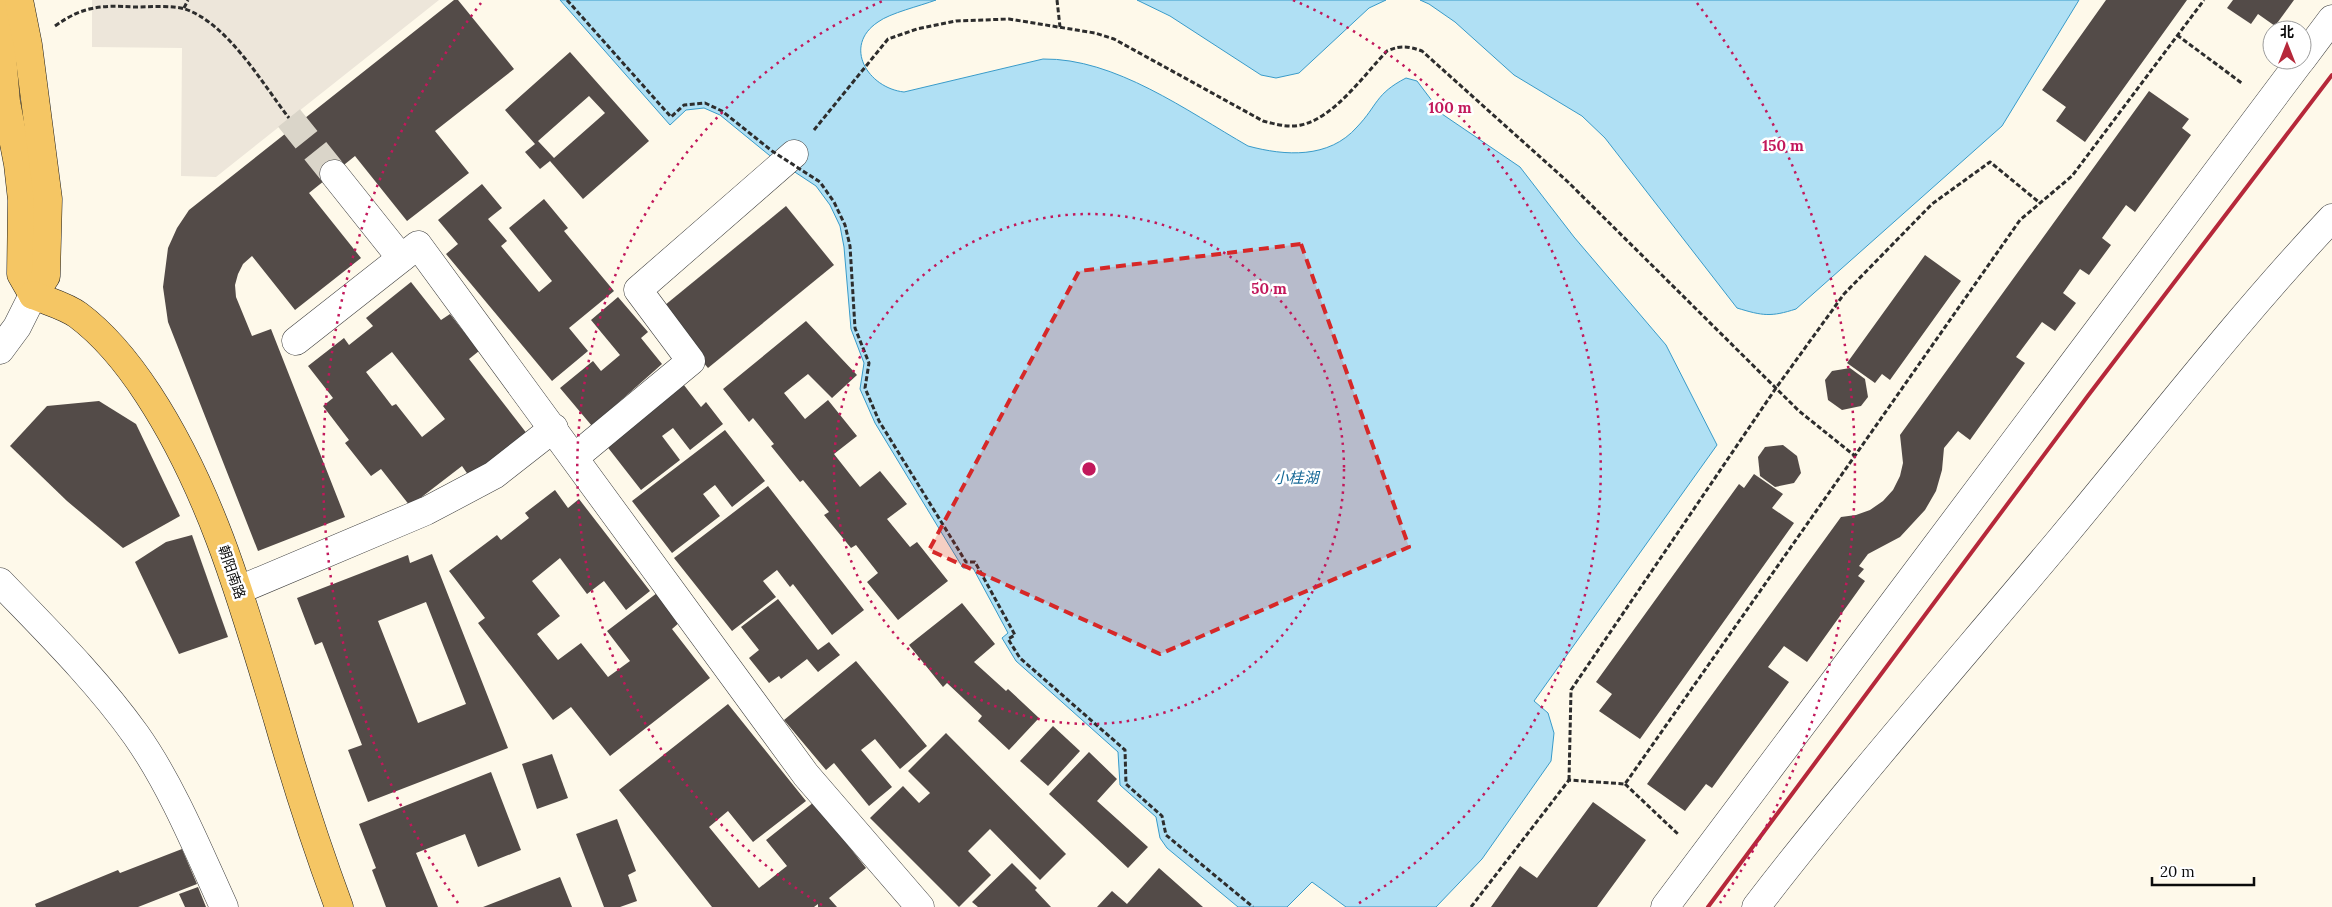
<svg xmlns="http://www.w3.org/2000/svg" width="2332" height="907" font-family="Lora,'Noto Sans SC',serif">
  <rect width="100%" height="100%" fill="#fef9ea"/>
  <!-- plaza -->
  <path fill="#ede6da" d="M92,0h347l-223,177 -35,-1 1,-128 -90,-1z"/>
  <!-- water -->
  <g fill="#b0e0f4" stroke="#399bc9">
    <path d="M560,0h376c-16,6 -46,13 -58,22 -36,24 -10,66 26,70l139,-33c72,-1 144,52 205,87 37,10 81,13 109,-19 21,-22 18,-33 49,-49l11,3 25,33 78,53 54,70 92,108 51,100 -183,256 14,12 6,20 -3,28 -69,98 -46,48h-90l-34,-25 -25,25h-49l-71,-59 -7,-10 -4,-21 -36,-32 -2,-33 -102,-91 -14,-23 6,-5 -35,-65h-10l-88,-145 -15,-34 4,-26 -13,-34 -7,-82 -4,-21 -10,-21 -14,-19 -47,-31 -49,-40 -16,-7 -18,2 -16,15z"/>
    <path d="M1137,0h249l-17,8 -70,65 -23,5 -15,-3 -91,-59z"/>
    <path d="M1420,0h659l-77,126 -206,183c-25,8 -33,7 -59,-1l-132,-170 -23,-22 -68,-41 -59,-53 -26,-18z"/>
  </g>
  <!-- building -->
  <g fill="#534b48" fill-rule="evenodd">
    <path d="M454,0h4l56,69 -79,62 34,42 -62,48 -52,-65 -46,37 52,65 -66,52 -43,-54 -9,8 -5,10 -3,11 1,12 16,39 19,-7 74,188 -87,34 -90,-229 -5,-35 5,-39 9,-20 12,-18z"/>
    <path d="M2106,0h81l-102,142 -29,-21 10,-14 -24,-17z"/>
    <path d="M2233,0h61l-19,26 -17,-12 -7,10 -24,-16z"/>
    <path d="M570,52l79,89 -66,58 -33,-38 -10,8 -15,-17 10,-8 -30,-34zM589,96l16,17 -51,45 -16,-17z"/>
    <path d="M2149,91l40,28 -7,9 9,7 -56,77 -9,-7 -24,33 9,7 -22,30 -9,-6 -17,24 13,10 -21,28 -13,-9 -26,35 9,6 -55,77 -12,-9 -14,17 -2,22 -6,21 -11,19 -25,27 -32,17 -9,12 5,3 -6,7 7,5 -58,81 -23,-16 -16,21 21,15 -77,106 -6,-4 -21,27 -38,-27 194,-267 15,-2 14,-5 13,-9 10,-11 7,-14 3,-13 -3,-28z"/>
    <path d="M482,184l20,24 -14,11 19,22 -6,5 38,46 13,-11 -43,-53 35,-29 24,29 -4,3 50,60 -45,37 19,23 -36,30 -106,-127 12,-10 -20,-24z"/>
    <path d="M786,206l48,59 -126,103 -49,-58z"/>
    <path d="M1925,255l36,26 -71,99 -8,-6 -7,9 -28,-20z"/>
    <path d="M411,282l30,38 9,-6 29,37 -10,8 59,76 -57,44 -9,-13 -52,40 -29,-37 -10,7 -26,-33 4,-3 -26,-34 10,-8 -25,-32 36,-28 5,7 24,-19 -7,-8zM392,352l53,67 -23,18 -26,-33 -4,2 -26,-34z"/>
    <path d="M618,297l30,35 -7,6 21,26 -70,62 -32,-38 33,-27 8,10 19,-16 -29,-35z"/>
    <path d="M806,321l51,54 -25,23 -24,-24 -24,19 21,26 23,-19 29,36 -23,18 26,33 20,-16 27,33 -20,15 23,28 7,-5 31,39 -50,39 -31,-38 11,-9 -22,-28 -5,3 -27,-33 5,-3 -26,-32 -3,2 -29,-36 3,-2 -21,-26 -4,4 -26,-33z"/>
    <path d="M1850,368l15,11 3,18 -7,9 -19,4 -14,-10 -3,-20 7,-9z"/>
    <path d="M680,380l21,27 5,-5 17,22 -33,26 -17,-22 -11,8 18,24 -39,30 -39,-50z"/>
    <path d="M99,401l37,23 44,92 -57,32 -56,-47 -57,-55 37,-40z"/>
    <path d="M725,430l40,51 -33,26 -17,-22 -12,9 17,22 -48,37 -40,-52z"/>
    <path d="M1783,445l14,11 4,17 -7,10 -19,4 -15,-11 -2,-19 7,-10z"/>
    <path d="M1754,474l29,20 -11,14 22,15 -154,216 -41,-28 13,-17 -16,-12 143,-198 5,4z"/>
    <path d="M768,486l96,124 -32,25 -39,-51 -3,3 -13,-17 -14,11 13,16 -44,34 -58,-73z"/>
    <path d="M555,490l13,18 11,-9 71,92 -24,19 -22,-29 -17,13 -27,-36 -28,23 28,35 -23,18 21,26 23,-17 27,34 22,-16 -23,-30 50,-38 23,29 -8,7 38,49 -100,78 -39,-49 -18,13 -75,-97 7,-5 -36,-47 48,-36 4,5 28,-22 -4,-5z"/>
    <path d="M192,535l36,102 -49,17 -44,-92 31,-20z"/>
    <path d="M432,554l76,194 -140,54 -20,-52 14,-5 -40,-103 -7,3 -18,-47 111,-43 2,8zM426,602l40,102 -48,19 -40,-102z"/>
    <path d="M778,599l40,51 11,-8 11,13 -22,17 -11,-13 -26,20 -2,-3 -10,7 -20,-25 10,-8 -18,-23z"/>
    <path d="M962,603l33,41 -21,18 32,29 2,-2 31,29 -30,32 -31,-29 4,-5 -35,-33 -4,4 -34,-42z"/>
    <path d="M856,661l71,85 -27,23 -25,-30 -14,11 31,37 -23,19 -35,-43 -8,7 -42,-50z"/>
    <path d="M728,704l78,97 -53,41 -25,-31 -19,16 50,61 28,-22 -21,-26 48,-38 52,66 -37,30 8,9h-19v-3l-4,3h-102l-93,-117z"/>
    <path d="M1053,726l27,25 -32,35 -28,-25z"/>
    <path d="M946,733l120,121 -26,26 -50,-51 -22,22 23,24 -32,32 -89,-89 33,-32 16,17 11,-10 -22,-22z"/>
    <path d="M1089,752l28,27 -20,22 51,46 -20,21 -79,-74z"/>
    <path d="M552,754l16,44 -31,11 -15,-45z"/>
    <path d="M491,772l30,78 -43,17 -13,-33 -49,19 22,54h-52l-14,-37 4,-2 -17,-44z"/>
    <path d="M1593,802l53,38 -49,67h-106l29,-41 17,12z"/>
    <path d="M617,819l19,52 -8,4 9,26 -17,6h-16l-28,-73z"/>
    <path d="M182,849l15,35 -59,23h-102l-1,-3 83,-34 2,3z"/>
    <path d="M1012,863l25,25 -2,2 16,17h-73l-6,-5z"/>
    <path d="M1159,868l44,39h-106l15,-16 15,13z"/>
    <path d="M560,877l12,30h-89z"/>
    <path d="M198,887l8,20h-21l-6,-13z"/>
  </g>
  <g fill="none" stroke-linecap="round" stroke-linejoin="round">
    <!-- minor-tunnel -->
    <path stroke="#dad5c9" stroke-width="28" stroke-dasharray="28 14" stroke-linecap="butt" d="M289,118l45,56"/>
    <defs>
      <g id="minor">
        <path d="M2302,59l30,-40"/>
        <path d="M334,174l67,84"/>
        <path d="M296,341l122,-96 388,530 114,132"/>
        <path d="M0,350l17,-23 16,-32"/>
        <path d="M575,457l116,-96 -53,-71 156,-136"/>
        <path d="M0,582c47,49 96,97 136,153 36,51 62,115 88,172"/>
        <path d="M239,590l187,-79 68,-36 60,-47"/>
        <path d="M1665,907l636,-847"/>
        <path d="M1756,907c97,-126 203,-246 305,-368 90,-108 175,-219 271,-321"/>
      </g>
      <g id="major">
        <path d="M12,0l-10,56 4,46 12,62 4,36 -1,74 12,21"/>
        <path d="M19,0l9,45 20,154 -2,77 -13,19"/>
        <path d="M33,295c14,6 33,11 45,20 28,21 51,50 70,79 65,99 96,213 130,326 18,63 38,125 61,187"/>
      </g>
    </defs>
    <!-- minor casing -->
    <use href="#minor" stroke="#3e3e3e" stroke-width="29"/>
    <!-- major casing -->
    <use href="#major" stroke="#1c1c1c" stroke-width="29"/>
    <!-- path -->
    <g stroke="#2d2d2d" stroke-width="3" stroke-dasharray="5 2.5" stroke-linecap="butt">
      <path d="M1057,0l3,27"/>
      <path d="M184,8l4,-8"/>
      <path d="M55,26c28,-20 46,-21 80,-19 13,0 38,-2 50,2 43,15 77,74 104,109"/>
      <path d="M2177,35l66,49"/>
      <path d="M814,130l74,-91 29,-10 39,-8 53,-2 86,14 19,6 149,82c12,3 25,7 38,4 33,-7 63,-50 86,-74 14,-6 21,-5 35,0l146,131 231,229 56,45"/>
      <path d="M1569,780l2,-90 205,-302 68,-94 88,-90 58,-42 50,41"/>
      <path d="M1625,784l54,51"/>
      <path d="M1471,907l98,-127 56,4 395,-564 52,-44 132,-176"/>
    </g>
    <!-- minor -->
    <use href="#minor" stroke="#fff" stroke-width="28"/>
    <!-- major -->
    <use href="#major" stroke="#f5c664" stroke-width="28"/>
    <!-- rail -->
    <path stroke="#b6283a" stroke-width="4" d="M1708,907l379,-510 245,-322"/>
    <!-- path-bridge -->
    <path stroke="#2d2d2d" stroke-width="3" stroke-dasharray="5 2.5" stroke-linecap="butt" d="M567,0l104,117 13,-12 21,-2 17,8 50,40 48,31 14,20 11,23 5,21 5,82 14,35 -4,25 14,33 87,141h9l40,73 -7,4 12,19 105,92 1,34 36,32 4,19 87,72"/>
  </g>
  <!-- marked area -->
  <path fill="#d62828" fill-opacity="0.2" stroke="#d62828" stroke-width="4" stroke-dasharray="10 6" stroke-linejoin="round" d="M1301,244l108,303 -249,107 -231,-104 150,-279z"/>
  <!-- distance rings -->
  <g fill="none" stroke="#c2185b" stroke-width="2.5" stroke-dasharray="2.5 5">
    <circle cx="1089" cy="469" r="255"/>
    <path d="M822 905A511 511 0 0 1 885 0M1293 0A511 511 0 0 1 1356 905"/>
    <path d="M458 903A766 766 0 0 1 481 3M1697 3A766 766 0 0 1 1720 903"/>
  </g>
  <g text-anchor="middle" dominant-baseline="central" stroke-width="5" stroke-linejoin="round" paint-order="stroke">
    <!-- street labels -->
    <g font-size="14" fill="#0b0b0b" stroke="#fff">
      <text transform="translate(232 572) rotate(71)">朝阳南路</text>
    </g>
    <!-- water labels -->
    <g font-size="15" font-style="italic" fill="#196a98" stroke="#fff">
      <text x="1296" y="477">小桂湖</text>
    </g>
  </g>
  <circle cx="1089" cy="469" r="8" fill="#c2185b" stroke="#fff" stroke-width="2.5"/>
  <g font-size="15" text-anchor="middle" font-weight="bold" fill="#c2185b" stroke="#fff" stroke-width="5" stroke-linejoin="round" paint-order="stroke">
    <text x="1450" y="113">100 m</text>
    <text x="1783" y="151">150 m</text>
    <text x="1269" y="294">50 m</text>
  </g>
  <!-- north arrow -->
  <g transform="translate(2287 45)"><circle r="24" fill="#ffffff" stroke="#9d9d9d"/>
  <path d="M0-4L9 19L0 12L-9 19Z" fill="#b6283a"/>
  <text y="-8" font-size="14" font-weight="bold" text-anchor="middle" fill="#0b0b0b">北</text>
  </g>
  <!-- scale -->
  <path d="M2152 877v8h102v-8" fill="none" stroke="#0b0b0b" stroke-width="2.5"/>
  <text x="2160" y="877" font-size="15" fill="#0b0b0b" stroke="#ffffff" stroke-width="4" paint-order="stroke">20 m</text>
</svg>
